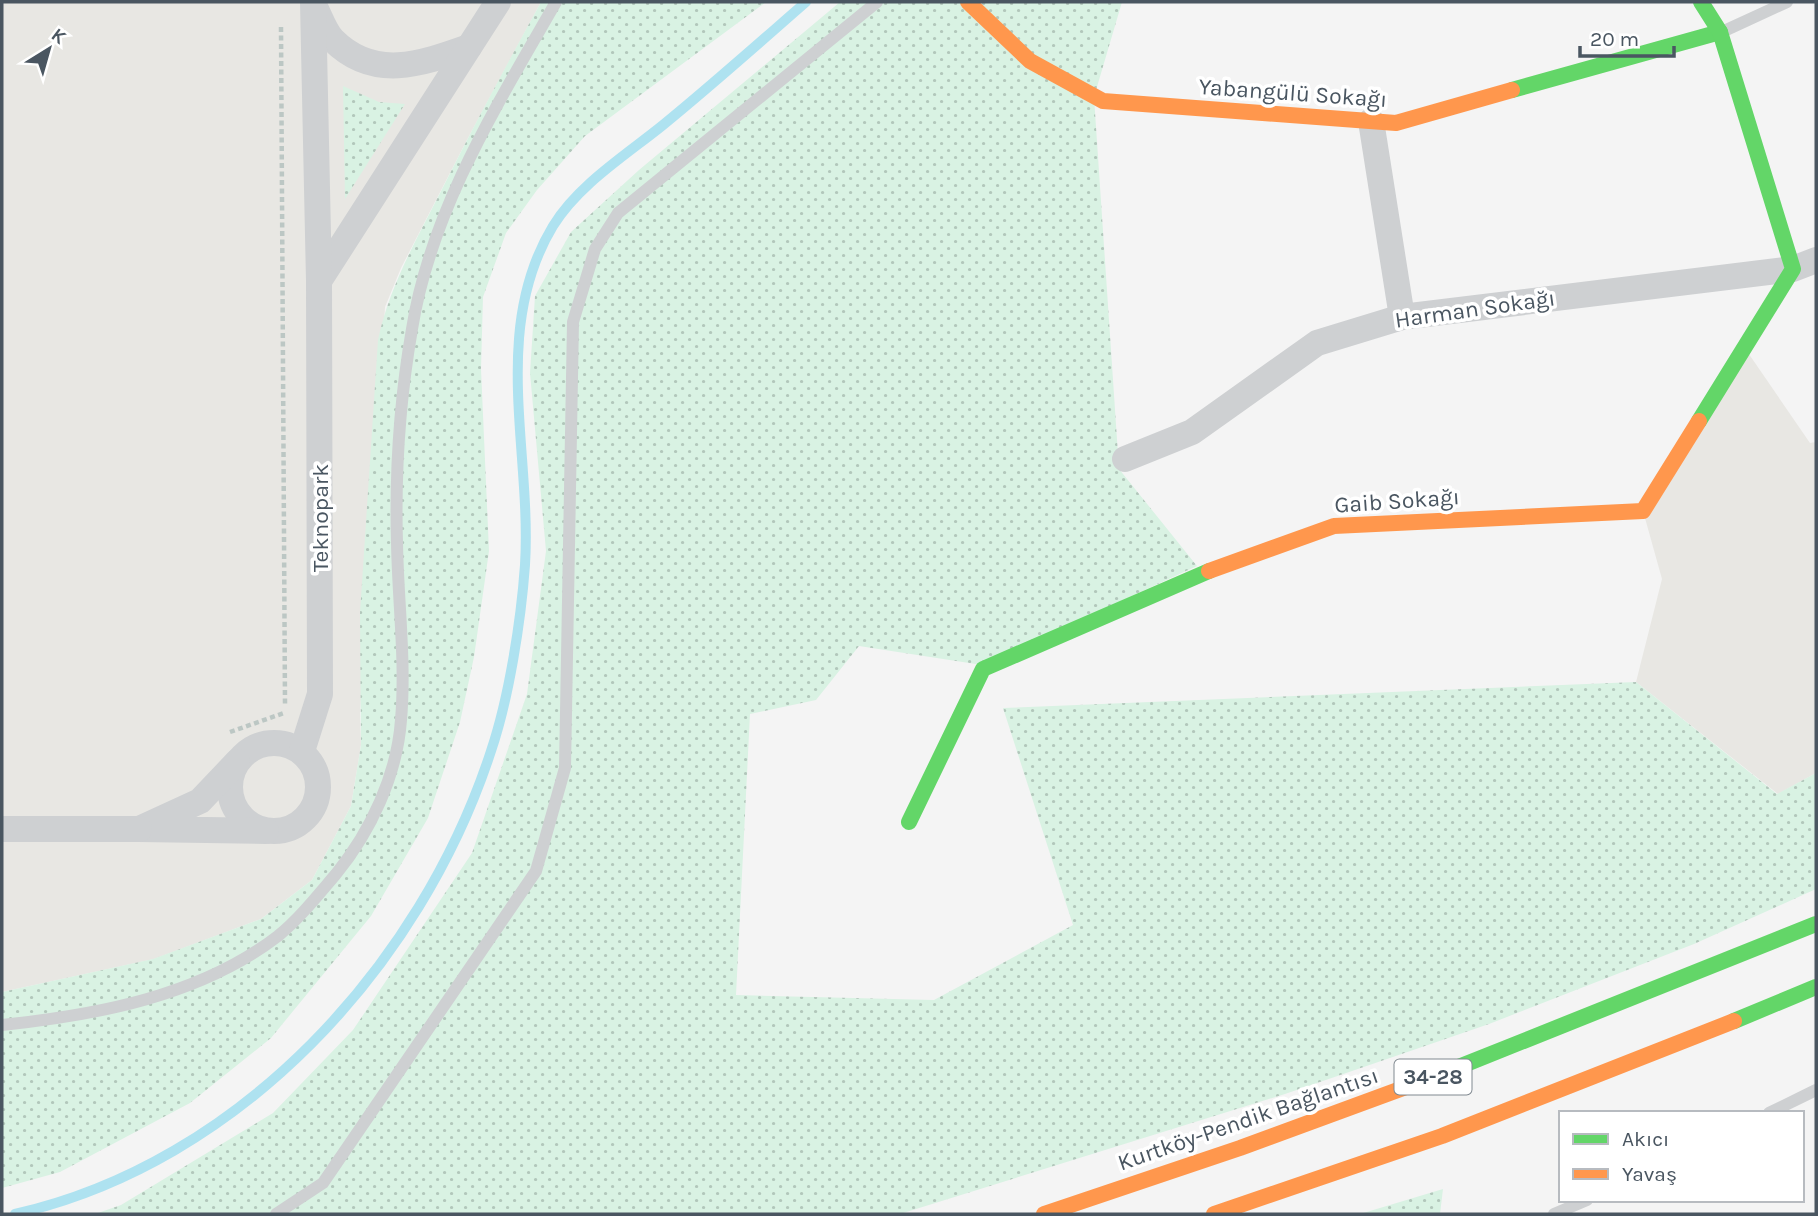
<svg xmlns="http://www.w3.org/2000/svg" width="1818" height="1216" font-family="Karla,sans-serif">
  <defs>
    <pattern id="grass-dots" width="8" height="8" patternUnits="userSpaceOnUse" patternTransform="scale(1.75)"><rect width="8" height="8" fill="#d9f2e3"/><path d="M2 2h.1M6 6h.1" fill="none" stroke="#b2c7bb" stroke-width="1.8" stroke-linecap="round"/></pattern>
  </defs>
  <rect width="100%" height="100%" fill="#f4f4f4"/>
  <!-- commercial -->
  <g fill="#e8e7e3">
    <path d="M2,2h539l-73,136 -67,130 -16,39 -25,407 1,31 -10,61 -39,74 -51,39 -107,40 -152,33z"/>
    <path d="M1742,344l68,99 6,-1v331l-38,21 -142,-112 26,-103 -19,-68z"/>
  </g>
  <!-- grass -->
  <g fill="url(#grass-dots)">
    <path d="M541,2h225l-181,134 -48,54 -31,43 -23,64 -2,72 8,182 -15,106 -14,65 -32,96 -57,98 -100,122 -81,65 -130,69 -58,16v-196l151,-33 108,-40 51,-39 39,-74 10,-61 -1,-132 18,-273c11,-52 36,-96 60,-143 33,-66 68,-131 103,-195z"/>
    <path d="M840,2h282l-28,95 25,372 78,97 -215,99 -123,-19 -43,54 -66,14 -14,281 198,5 139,-75 -70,-217 633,-26 141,112 39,-21v116l-122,55 -205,80 -204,70 -385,120h-805l26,-9 152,-92 80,-83 119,-177 55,-159 19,-143 -16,-178 5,-77 36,-64 68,-62z"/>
    <path d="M343,86l36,16 26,2 -60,95z"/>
    <path d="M1443,1189l-3,25h-80z"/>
  </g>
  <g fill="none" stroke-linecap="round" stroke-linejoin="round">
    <!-- stream -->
    <path stroke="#aee2f0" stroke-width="10" d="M15,1214c225,-51 406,-248 476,-463 18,-53 30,-130 34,-186 7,-113 -35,-235 28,-339 25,-41 73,-71 110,-101 49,-40 96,-82 143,-123"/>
    <!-- path -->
    <g stroke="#bcc7c4" stroke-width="4.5" stroke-dasharray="5 3.5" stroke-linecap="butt">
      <path d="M281,27l4,677"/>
      <path d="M230,732l54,-19"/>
    </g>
    <!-- lane -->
    <g stroke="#ced0d2" stroke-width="12">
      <path d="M1724,31l63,-29"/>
      <path d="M2,1025c95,-10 198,-29 276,-89 22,-18 40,-41 58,-62 35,-43 61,-99 65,-154 5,-58 -3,-118 -4,-177 -2,-70 3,-145 15,-214 19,-119 85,-224 144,-327"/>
      <path d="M1769,1113l47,-23"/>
      <path d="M276,1214l47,-31 213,-312 29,-103 8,-446 22,-73 23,-36 259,-211"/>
      <path d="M1554,1214l33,-14"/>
    </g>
    <!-- street -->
    <g stroke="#ced0d2" stroke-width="26">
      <path d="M315,7c5,10 10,25 18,33 41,41 88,24 136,7"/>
      <path d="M1371,121l31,196"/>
      <path d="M319,281l179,-279"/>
      <path d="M1125,459l67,-27 125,-89 85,-26 391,-48 23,-9"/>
      <circle cx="274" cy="787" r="44"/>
      <path d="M302,751l18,-57 -1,-413 -6,-279"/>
      <path d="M237,762l-37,39 -61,28 127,2"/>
      <path d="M2,829h137"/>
    </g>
    <!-- fast -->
    <g stroke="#63d668" stroke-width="16">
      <path d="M1512,90l208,-58"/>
      <path d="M1699,421l94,-152 -73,-237 -19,-30"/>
      <path d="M909,822l74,-153 226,-98"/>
      <path d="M1734,1021l82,-34"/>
      <path d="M1436,1076l380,-152"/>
    </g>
    <!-- slow -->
    <g stroke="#ff974d" stroke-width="16">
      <path d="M968,2l62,59 73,40 293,22 116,-33"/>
      <path d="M1209,571l125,-45 309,-15 56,-90"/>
      <path d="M1044,1214l196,-66 196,-72"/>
      <path d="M1214,1214l228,-78 292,-115"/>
    </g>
  </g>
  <g text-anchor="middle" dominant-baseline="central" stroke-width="7" stroke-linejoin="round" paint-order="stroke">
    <!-- shield labels -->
    <rect fill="#fff" stroke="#808990" stroke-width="2" x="1394.5" y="1059.5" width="77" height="35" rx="5"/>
    <g font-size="21" font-weight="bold" fill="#4a5661">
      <text x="1433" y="1077">34-28</text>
    </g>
    <!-- street labels -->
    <g font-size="23" fill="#4a5661" stroke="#fff">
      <text transform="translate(1293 93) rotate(4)">Yabangülü Sokağı</text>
      <text transform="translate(1475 309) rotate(-8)">Harman Sokağı</text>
      <text transform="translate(1397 501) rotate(-4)">Gaib Sokağı</text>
      <text transform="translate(320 518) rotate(-90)">Teknopark</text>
      <text transform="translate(1248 1119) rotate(-19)">Kurtköy-Pendik Bağlantısı</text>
    </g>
  </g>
  <!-- border -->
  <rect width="1818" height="1216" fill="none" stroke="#4a5661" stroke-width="7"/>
  <!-- legend -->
  <rect x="1559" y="1111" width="245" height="91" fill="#ffffff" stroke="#b7bbc0" stroke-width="2"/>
  <rect x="1573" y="1134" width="35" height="10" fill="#63d668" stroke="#b7bbc0" stroke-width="2"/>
  <text x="1622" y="1146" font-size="21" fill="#4a5661">Akıcı</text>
  <rect x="1573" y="1169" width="35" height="10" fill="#ff974d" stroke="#b7bbc0" stroke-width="2"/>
  <text x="1622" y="1181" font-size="21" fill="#4a5661">Yavaş</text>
  <!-- north arrow -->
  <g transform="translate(49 49) rotate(37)" stroke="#ffffff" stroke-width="5" paint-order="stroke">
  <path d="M0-5L12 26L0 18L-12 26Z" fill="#4a5661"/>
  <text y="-10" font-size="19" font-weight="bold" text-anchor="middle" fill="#4a5661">K</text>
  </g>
  <!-- scale -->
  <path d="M1580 46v10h94v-10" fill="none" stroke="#4a5661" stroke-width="3.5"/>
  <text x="1590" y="46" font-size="21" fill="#4a5661" stroke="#ffffff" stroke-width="5" paint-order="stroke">20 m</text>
</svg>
